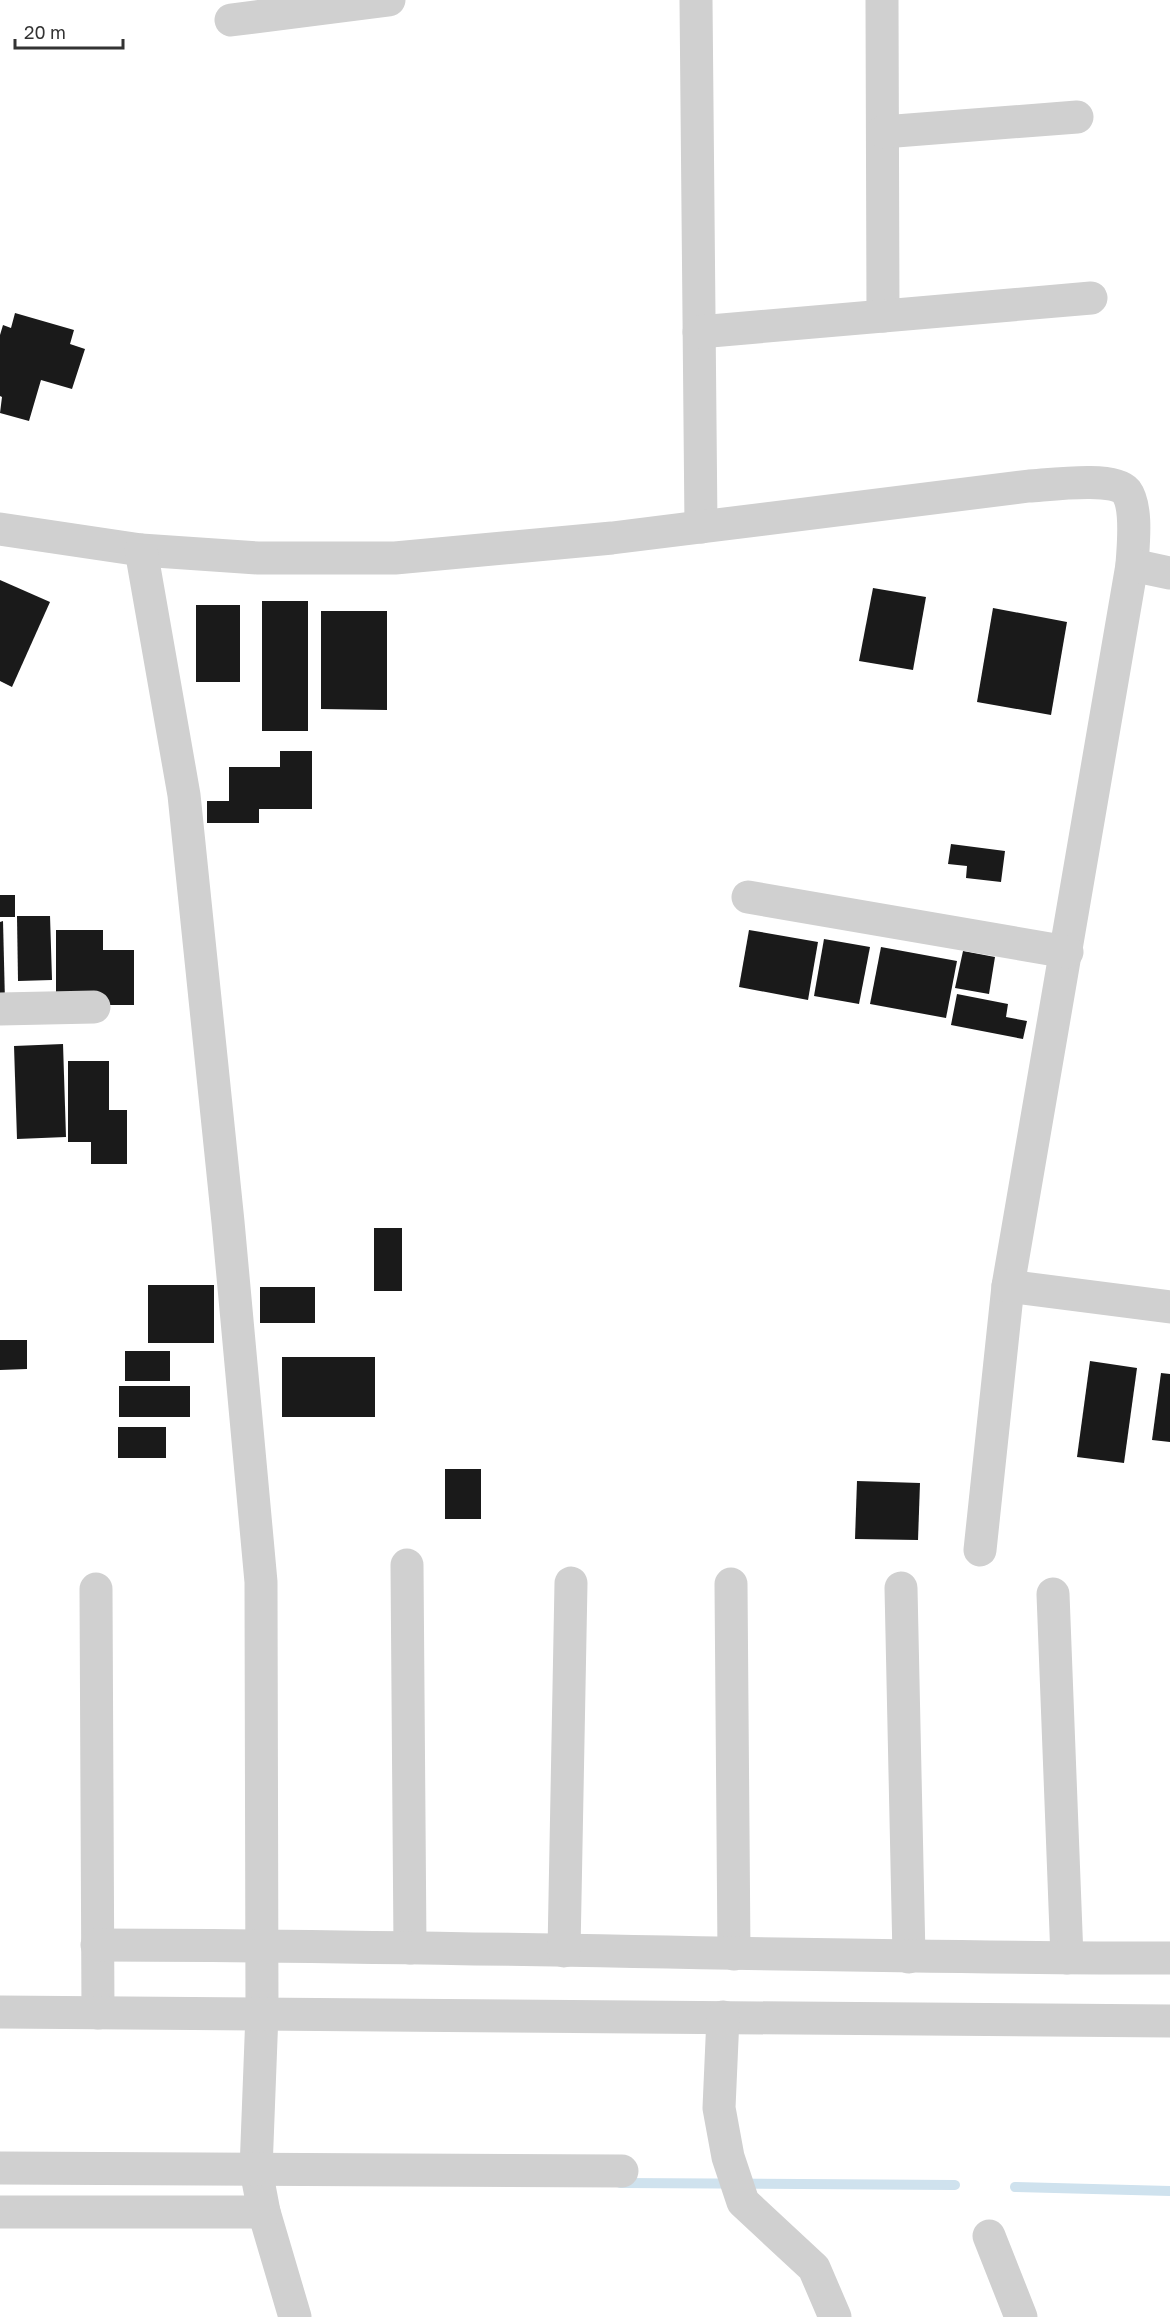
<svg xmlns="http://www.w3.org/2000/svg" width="1170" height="2317" font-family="'Golos Text',sans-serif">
  <rect width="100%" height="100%" fill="#fff"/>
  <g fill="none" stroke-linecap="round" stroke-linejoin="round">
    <!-- stream -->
    <g stroke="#cfe2ee" stroke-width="10">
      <path d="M620,2183l335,2"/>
      <path d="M1015,2187l155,4"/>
    </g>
  </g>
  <!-- building -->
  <g fill="#1a1a1a">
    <path d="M15,313l59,17 -4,14 15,5 -13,40 -31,-9 -12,41 -29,-8 2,-16 -2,-1v-61l3,-10 8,3z"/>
    <path d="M0,580l50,22 -38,85 -12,-6z"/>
    <path d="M873,588l53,9 -13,73 -54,-9z"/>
    <rect x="262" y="601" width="46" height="130"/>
    <rect x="196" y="605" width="44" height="77"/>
    <path d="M993,608l74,14 -16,93 -74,-13z"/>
    <path d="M321,611h66v99l-66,-1z"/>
    <path d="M280,751h32v58h-53v14h-52v-22h22v-34h51z"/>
    <path d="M951,844l54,7 -4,31 -35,-4 1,-12 -19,-2z"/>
    <rect x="0" y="895" width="15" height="22"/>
    <path d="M17,916h33l2,64 -34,1z"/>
    <path d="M3,921l2,81h-5v-80z"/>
    <path d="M56,930h47v20h31v55h-78z"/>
    <path d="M749,930l69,12 -10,58 -69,-13z"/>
    <path d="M824,939l46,8 -11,57 -45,-8z"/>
    <path d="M881,947l76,14 -11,57 -76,-14z"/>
    <path d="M963,951l32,6 -6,37 -34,-6z"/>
    <path d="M957,994l51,10 -2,13 21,4 -4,18 -72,-14z"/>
    <path d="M63,1044l3,93 -49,2 -3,-93z"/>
    <path d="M68,1061h41v49h18v54h-36v-22h-23z"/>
    <rect x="374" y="1228" width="28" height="63"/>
    <rect x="148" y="1285" width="66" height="58"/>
    <rect x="260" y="1287" width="55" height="36"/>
    <path d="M0,1340h27v29l-27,1z"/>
    <rect x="125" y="1351" width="45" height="30"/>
    <rect x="282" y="1357" width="93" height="60"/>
    <path d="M1090,1361l47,7 -13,95 -47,-6z"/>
    <path d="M1161,1373l9,1v68l-18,-2z"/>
    <rect x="119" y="1386" width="71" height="31"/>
    <rect x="118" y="1427" width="48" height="31"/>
    <rect x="445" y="1469" width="36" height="50"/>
    <path d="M857,1481l63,2 -2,57 -63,-1z"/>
  </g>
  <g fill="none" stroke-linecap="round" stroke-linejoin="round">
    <!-- street -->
    <g stroke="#d0d0d0" stroke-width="33">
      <path d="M696,0l5,527"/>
      <path d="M882,0l1,316"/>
      <path d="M231,20l158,-20"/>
      <path d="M883,132l194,-15"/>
      <path d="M699,332l392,-34"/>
      <path d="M0,529l141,21 117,8h137l217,-20 417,-52c19,-1 85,-10 97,5 12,16 7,55 6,74l-124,721 -28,264"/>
      <path d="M141,550l43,245 44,427 33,360 1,431 -6,157 8,42 31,105"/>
      <path d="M1132,565l38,8"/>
      <path d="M748,897l319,55"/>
      <path d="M0,1009l94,-2"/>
      <path d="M1008,1286l162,21"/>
      <path d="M407,1565l3,383"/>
      <path d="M731,1584l3,370"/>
      <path d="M901,1588l8,369"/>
      <path d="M96,1589l2,424"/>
      <path d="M1053,1594l14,364"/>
      <path d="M97,1945c358,0 715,13 1073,13"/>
      <path d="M564,1951l7,-368"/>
      <path d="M0,2012l1170,9"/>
      <path d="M723,2017l-4,91 9,49 15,45 71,66 21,49"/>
      <path d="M0,2168l622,3"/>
      <path d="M0,2212h264"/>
      <path d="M989,2236l32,81"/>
    </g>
  </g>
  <!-- scale -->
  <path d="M15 39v9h108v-9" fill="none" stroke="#333333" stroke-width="3"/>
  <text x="24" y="39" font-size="18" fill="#333333" stroke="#ffffff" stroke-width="4.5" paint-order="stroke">20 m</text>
</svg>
